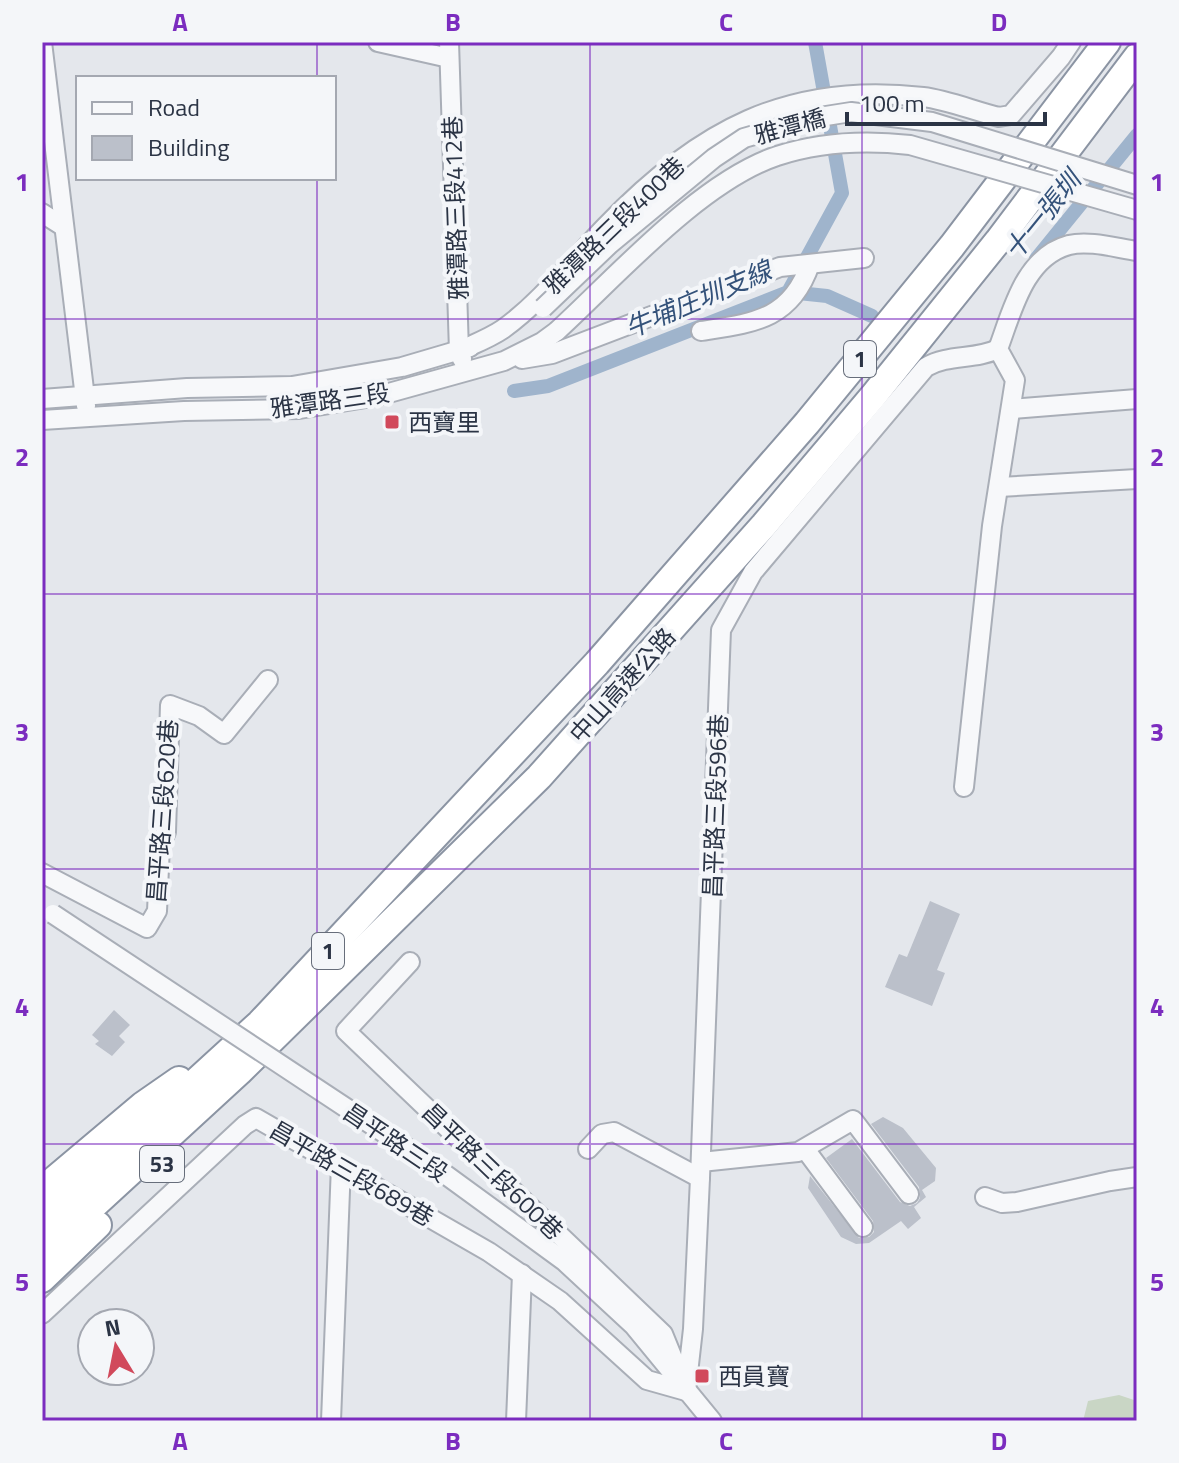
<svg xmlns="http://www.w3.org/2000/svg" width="1179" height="1463" font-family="'Titillium Web','Noto Sans TC',sans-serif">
  <rect width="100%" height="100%" fill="#e4e7ec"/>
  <!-- green -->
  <path fill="#c9d6c5" d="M1119,1395l18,6v20h-54l5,-20z"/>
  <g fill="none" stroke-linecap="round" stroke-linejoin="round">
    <!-- canal -->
    <g stroke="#9fb4cc" stroke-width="14">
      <path d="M1036,259l101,-124"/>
      <path d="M789,292l38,4 45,20"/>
      <path d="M514,391l34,-5 240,-94 54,-99 -27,-151"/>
    </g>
  </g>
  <!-- building -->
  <g fill="#bbc0ca">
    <path d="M930,901l30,13 -23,56 8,3 -13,33 -47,-19 14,-33 8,3z"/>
    <path d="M114,1010l16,15 -11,11 6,6 -13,14 -17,-12 4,-3 -7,-6z"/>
    <path d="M883,1117l20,11 33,40 -1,13 -13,9 4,7 -12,10 7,11 -13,11 -7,-8 -32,22 -13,1 -15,-7 -33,-49 2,-12 49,62 10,-1 5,-5 -1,-11 -47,-63 26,-19 48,63 10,4 7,-3 3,-5 -1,-11 -48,-63z"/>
  </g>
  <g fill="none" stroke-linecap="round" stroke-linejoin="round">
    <defs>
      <g id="minor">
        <path d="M42,42l44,364"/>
        <path d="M378,42l71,16"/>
        <path d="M449,42l10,309 3,8"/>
        <path d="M42,213l22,14"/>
        <path d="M701,331c52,-8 90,-11 109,-67"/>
        <path d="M459,351c15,-7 31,-13 44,-22 39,-28 69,-68 103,-103 91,-95 182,-145 317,-129 25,3 51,14 76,20l12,-2 50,-58 10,-15"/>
        <path d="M522,359l30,-5 228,-87 84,-9"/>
        <path d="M42,399l145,-11 105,-2 110,-19 68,-20"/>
        <path d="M1011,409l126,-10"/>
        <path d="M42,420l142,-9 115,-2 79,-13 126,-35 38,-19 15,-11"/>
        <path d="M999,487l138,-8"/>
        <path d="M964,787l28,-261 23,-146 -17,-31c14,-37 26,-92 71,-104 20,-5 47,3 68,6"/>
        <path d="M42,873l105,55 10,-17 3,-65 6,-14 4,-127 29,11 25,18 44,-54"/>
        <path d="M410,962l-64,69 317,303 22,54"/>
        <path d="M588,1149l14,-15 12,-2 86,46"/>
        <path d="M805,1149l58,78"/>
        <path d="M701,1162l97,-10 55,-32 56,74"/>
        <path d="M431,1164l133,97 70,65 78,95"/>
        <path d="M985,1197l17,6 15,-1 93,-21 27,-4"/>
        <path d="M42,1314l203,-189 11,-7 233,134 71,49 87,79 39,11"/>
        <path d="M686,1391l7,-62 7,-151 21,-548 32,-58 173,-205c22,-13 49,-7 72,-18"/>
        <path d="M331,1421l10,-256"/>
        <path d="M516,1421l6,-147"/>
      </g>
      <g id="highway">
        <path d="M42,1190l101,-85 36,-25"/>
        <path d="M42,1222l218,-199 337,-360 210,-240 145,-177 155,-204"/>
        <path d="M42,1253l197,-181 300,-295 225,-252 110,-130 124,-154 139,-184"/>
        <path d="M42,1279l56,-54"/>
      </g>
    </defs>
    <!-- minor casing -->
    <use href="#minor" stroke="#a9aeb7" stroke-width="22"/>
    <!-- highway casing -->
    <use href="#highway" stroke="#8b94a3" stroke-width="30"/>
    <!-- minor -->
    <use href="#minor" stroke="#f7f8fa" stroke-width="18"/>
    <!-- highway -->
    <use href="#highway" stroke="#fff" stroke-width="26"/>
    <defs>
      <g id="minor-bridge">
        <path d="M543,308l67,-64 104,-86 30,-20 69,-20 38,-6 81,10 205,63"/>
        <path d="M557,331c60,-55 143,-149 220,-175 43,-14 88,-16 133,-11l227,65"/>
        <path d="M53,914l378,250"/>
      </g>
    </defs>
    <!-- minor-bridge casing -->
    <use href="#minor-bridge" stroke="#a9aeb7" stroke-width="22" stroke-linecap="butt"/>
    <!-- minor-bridge -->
    <use href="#minor-bridge" stroke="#f7f8fa" stroke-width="18"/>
  </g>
  <!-- grid -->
  <path fill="none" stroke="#7b2cbf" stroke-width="2" stroke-opacity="0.55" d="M317,42v36M590,42v1379M862,42v1379M317,178v1243M42,319h1095M42,594h1095M42,869h1095M42,1144h1095"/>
  <!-- markers -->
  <g fill="#d1495b" stroke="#f4f6f9" stroke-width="3">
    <rect x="384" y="414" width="16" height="16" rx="4"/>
    <rect x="694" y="1368" width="16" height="16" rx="4"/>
  </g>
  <g text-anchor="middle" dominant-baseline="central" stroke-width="8" stroke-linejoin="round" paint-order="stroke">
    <!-- shield labels -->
    <g fill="#f4f6f9" stroke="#676e7b" stroke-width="2">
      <rect x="844" y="341" width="32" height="36" rx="6"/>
      <rect x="312" y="933" width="32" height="36" rx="6"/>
      <rect x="140" y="1146" width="44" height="36" rx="6"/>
    </g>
    <g font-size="22" font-weight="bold" fill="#2b3445">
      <text x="860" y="359">1</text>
      <text x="328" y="951">1</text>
      <text x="162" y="1164">53</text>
    </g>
    <!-- street labels -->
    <g font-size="24" fill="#2b3445" stroke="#f4f6f9">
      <text transform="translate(790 126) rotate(-15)">雅潭橋</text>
      <text transform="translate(455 208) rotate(-92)">雅潭路三段412巷</text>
      <text transform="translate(614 225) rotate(-44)">雅潭路三段400巷</text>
      <text transform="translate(330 400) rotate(-8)">雅潭路三段</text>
      <text transform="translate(622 685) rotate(-48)">中山高速公路</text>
      <text transform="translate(715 806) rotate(-88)">昌平路三段596巷</text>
      <text transform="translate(162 811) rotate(-86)">昌平路三段620巷</text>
      <text transform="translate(396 1142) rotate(34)">昌平路三段</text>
      <text transform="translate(493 1171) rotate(44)">昌平路三段600巷</text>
      <text transform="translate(352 1173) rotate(30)">昌平路三段689巷</text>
    </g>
    <!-- poi labels -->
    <g font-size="24" fill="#2b3445" stroke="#f4f6f9" text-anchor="start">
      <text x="408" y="422">西寶里</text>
      <text x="718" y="1376">西員寶</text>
    </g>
    <!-- water labels -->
    <g font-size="26" font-style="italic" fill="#34527a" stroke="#f4f6f9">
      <text transform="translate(1042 215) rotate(-51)">十一張圳</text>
      <text transform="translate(698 299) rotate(-23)">牛埔庄圳支線</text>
    </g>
  </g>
  <!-- border -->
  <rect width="1179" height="1463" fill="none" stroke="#f4f6f9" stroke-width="88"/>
  <!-- legend -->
  <rect x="76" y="76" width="260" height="104" fill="#f4f6f9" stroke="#a4a8b1" stroke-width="2"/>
  <rect x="92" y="102" width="40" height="12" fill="#f7f8fa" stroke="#a4a8b1" stroke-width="2"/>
  <text x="148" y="116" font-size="24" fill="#2b3445">Road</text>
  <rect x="92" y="136" width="40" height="24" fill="#bbc0ca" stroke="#a4a8b1" stroke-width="2"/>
  <text x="148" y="156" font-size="24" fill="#2b3445">Building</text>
  <!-- north arrow -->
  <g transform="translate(116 1347) rotate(350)"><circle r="38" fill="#f4f6f9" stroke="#a4a8b1" stroke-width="2"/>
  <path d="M0-6L14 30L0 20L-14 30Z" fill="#d1495b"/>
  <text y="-12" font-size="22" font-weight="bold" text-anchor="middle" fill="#2b3445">N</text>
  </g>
  <!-- scale -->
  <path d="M847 112v12h198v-12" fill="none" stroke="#2b3445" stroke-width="4"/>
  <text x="859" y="112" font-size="24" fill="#2b3445" stroke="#f4f6f9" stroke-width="6" paint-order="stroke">100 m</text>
  <rect x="44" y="44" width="1091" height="1375" fill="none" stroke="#7b2cbf" stroke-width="3"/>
  <g font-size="26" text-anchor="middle" font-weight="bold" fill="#7b2cbf">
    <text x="180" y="31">A</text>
    <text x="453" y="31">B</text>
    <text x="726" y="31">C</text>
    <text x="999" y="31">D</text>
    <text x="22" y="191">1</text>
    <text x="1157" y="191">1</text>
    <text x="22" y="466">2</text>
    <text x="1157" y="466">2</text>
    <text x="22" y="741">3</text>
    <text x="1157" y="741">3</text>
    <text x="22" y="1016">4</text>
    <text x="1157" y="1016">4</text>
    <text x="22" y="1291">5</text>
    <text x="1157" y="1291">5</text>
    <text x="180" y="1450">A</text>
    <text x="453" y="1450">B</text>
    <text x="726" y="1450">C</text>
    <text x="999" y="1450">D</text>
  </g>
</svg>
